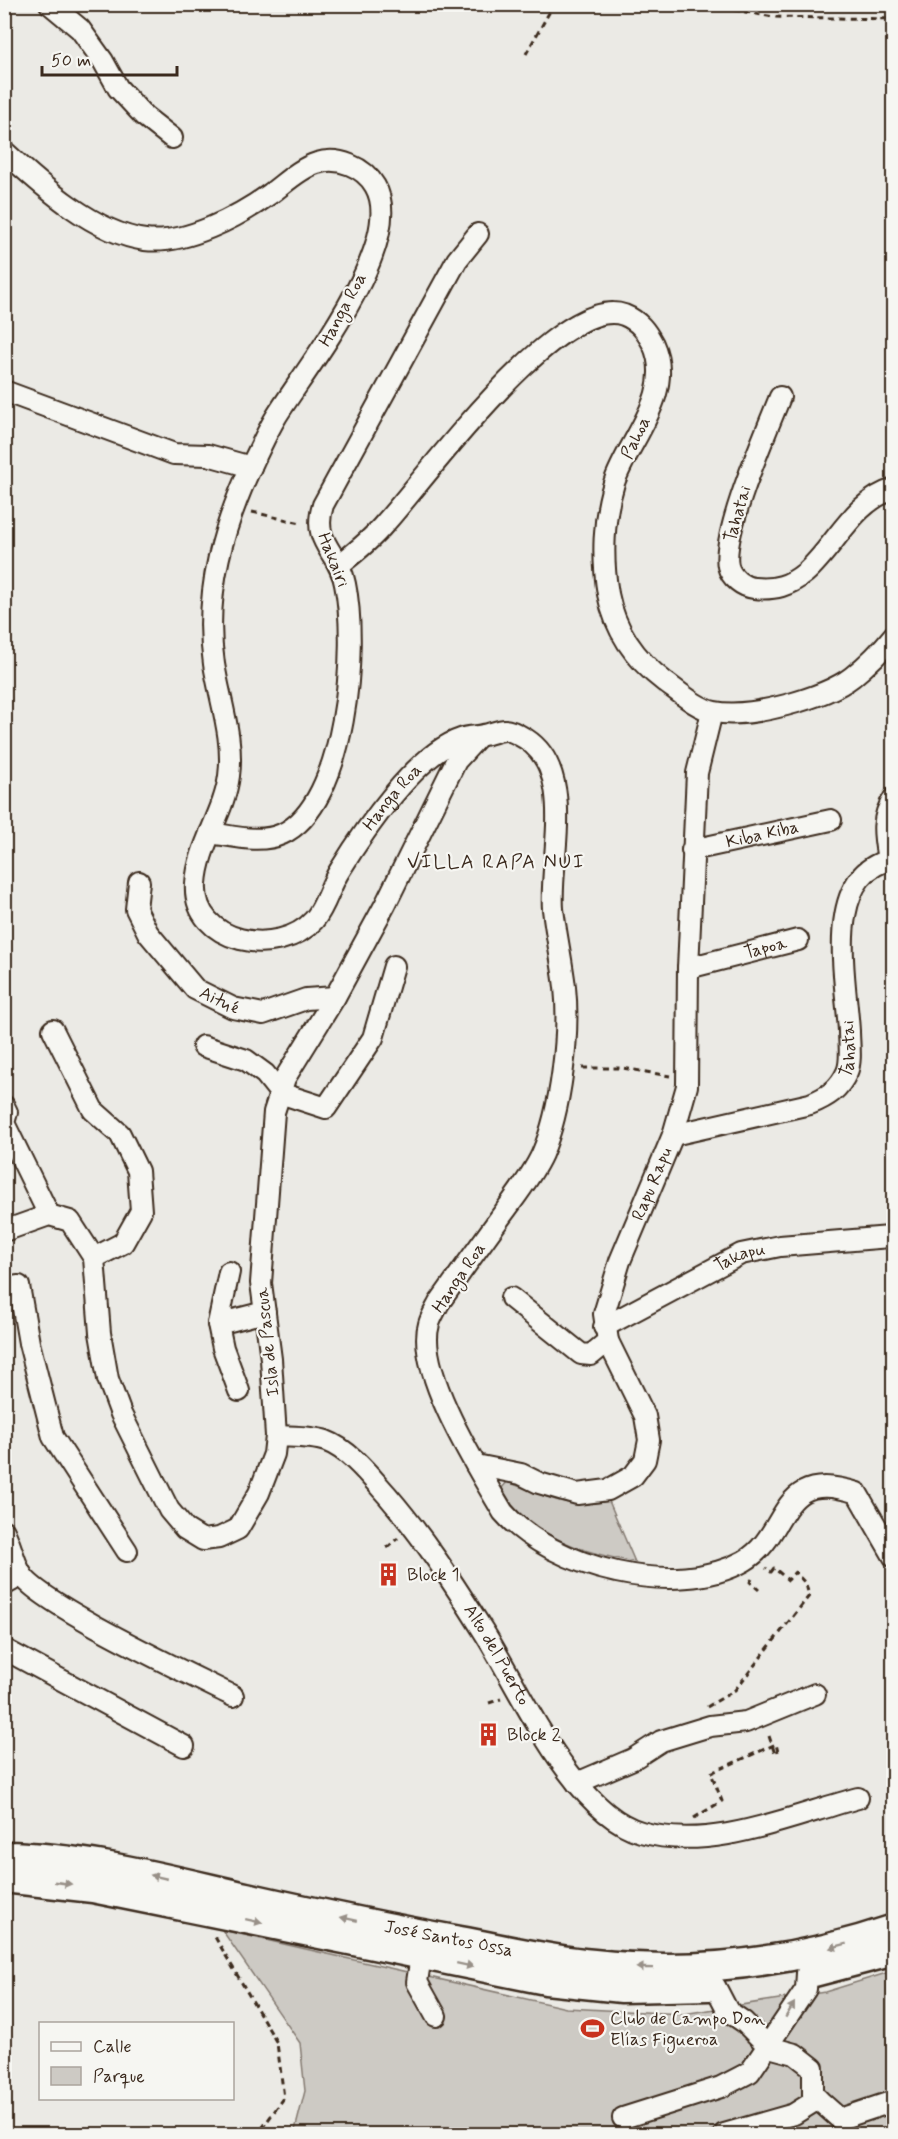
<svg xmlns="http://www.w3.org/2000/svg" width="898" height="2139" font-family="Mynerve,sans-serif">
  <rect width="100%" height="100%" fill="#ebeae5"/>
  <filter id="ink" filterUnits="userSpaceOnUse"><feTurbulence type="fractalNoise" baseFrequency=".0167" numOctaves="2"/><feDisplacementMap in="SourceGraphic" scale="12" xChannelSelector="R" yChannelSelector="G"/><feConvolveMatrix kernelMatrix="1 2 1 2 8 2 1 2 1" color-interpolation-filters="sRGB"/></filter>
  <g filter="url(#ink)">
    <!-- green -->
    <g fill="#cdcac4" stroke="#847a71" stroke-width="1.5">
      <path d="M507,1482c42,14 55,28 102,19l26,61c-41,-7 -82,-19 -114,-47 -8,-7 -14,-18 -20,-26z"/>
      <path d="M222,1930l344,78 117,6 142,-22 68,-21v163h-599l11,-43 -5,-48z"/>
    </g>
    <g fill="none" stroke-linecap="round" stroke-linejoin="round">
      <defs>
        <g id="minor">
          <path d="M50,4l30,25 23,32 15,27 26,28 28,22"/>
          <path id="s1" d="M4,151c38,35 90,82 141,89 40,5 93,-23 125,-46 14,-10 30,-26 47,-31 21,-7 47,4 58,23 33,56 -71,185 -99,231 -8,13 -14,27 -21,41 -31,65 -52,133 -41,206 6,37 20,75 15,112 -5,38 -31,70 -33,108 -4,60 83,75 118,36 12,-14 16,-35 26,-50 24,-39 77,-117 121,-131 7,-3 15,-2 22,-4 8,-1 15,-5 22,-5 6,0 16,6 21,9 51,33 23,120 27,170 3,26 9,52 12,78 5,48 -4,123 -23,167 -9,20 -24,39 -37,57 -22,30 -44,61 -66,92 -3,6 -8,14 -10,21 -14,46 50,147 74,188 50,57 174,87 241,49 47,-27 32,-95 113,-68l37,64"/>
          <path d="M4,391l170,63 34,1 43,12"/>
          <path d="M780,397c-13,33 -59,137 -52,169 3,12 15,21 26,22 21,2 35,-2 51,-15 30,-26 48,-72 89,-84"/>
          <path d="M339,565c17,-13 33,-26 47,-43 40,-44 174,-230 238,-207 15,6 22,16 29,29 23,50 -25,96 -39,139 -11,35 -12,76 -6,111 7,36 28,66 57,88 14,10 33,27 50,30 34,7 110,-14 137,-35 15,-12 30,-27 42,-42"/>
          <path d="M210,833c23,3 50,11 72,1 65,-30 76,-189 63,-250 -6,-33 -34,-40 -22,-79l134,-245 21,-26"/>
          <path id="s2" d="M692,850l139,-30"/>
          <path d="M888,860c-4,-24 -8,-41 6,-62"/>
          <path id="s3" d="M139,882l-3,27 12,24 47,56 38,19 30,6 43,-15 29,-2"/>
          <path id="s4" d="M688,968l110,-28"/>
          <path d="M53,1030l40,80 27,24 18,37 3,40 -18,32 -29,15"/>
          <path d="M203,1046l43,14 19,14 15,19 46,15 47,-70 21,-72"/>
          <path d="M4,1106l3,6 -3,11 45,92"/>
          <path id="s5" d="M673,1135l137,-31c17,-7 29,-14 37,-32 5,-11 2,-29 2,-41 -3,-53 -27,-159 45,-172"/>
          <path d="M4,1231l45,-16 21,6 24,37 6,75 8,46 13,35 48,96 16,19 18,11 16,-2 19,-9 21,-36 15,-39 2,-18 -5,-77 -10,-76 13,-171 11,-34 50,-81 50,-92 71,-144 22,-24"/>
          <path d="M229,1272l-11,52 5,24 16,43"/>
          <path d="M4,1288l15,-2 10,57 24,94 74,114"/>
          <path d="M511,1298l70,56 10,1 17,-14"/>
          <path d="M218,1324l47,-12"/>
          <path id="s6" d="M604,1327l137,-73 39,-8 110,-9"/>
          <path id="s7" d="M276,1436c16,1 35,0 50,5 24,9 44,35 61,54 37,43 67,89 97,137 36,57 89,181 157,200 71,20 150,-16 217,-34"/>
          <path id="s8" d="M476,1465l45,9 18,9 38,11 31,-4 25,-14 12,-16 4,-20 -4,-24 -37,-75 -4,-27 16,-53 53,-126 14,-49 1,-118 9,-195 15,-61"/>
          <path d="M4,1531c7,14 10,30 17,43 18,30 173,102 212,122"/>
          <path d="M4,1585l18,-10"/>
          <path d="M4,1649l180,97"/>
          <path d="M577,1783l56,-24 28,-18 49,-15 36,-4 69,-28"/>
          <path d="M421,1956l-4,26 19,34"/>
          <path d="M715,1986l13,25 16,11 25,25"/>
          <path d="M769,2047l26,7 18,14v27l27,24 54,-18"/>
          <path d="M623,2118l98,-31 29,-15 56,-83 1,-16"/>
          <path d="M724,2134l70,-20 24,-15"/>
        </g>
        <g id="highway">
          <path id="s9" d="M4,1856c82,1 163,23 242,41 71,16 142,31 214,44 44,8 89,19 134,23 101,11 203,-2 300,-35"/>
          <path d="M4,1878l89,10 453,92 76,8 87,-2"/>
          <path d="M814,1972l80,-21"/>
        </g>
      </defs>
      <!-- minor casing -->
      <use href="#minor" stroke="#3b2a1e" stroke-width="24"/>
      <!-- highway casing -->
      <use href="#highway" stroke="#3b2a1e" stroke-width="33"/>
      <!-- path -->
      <g stroke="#3b2a1e" stroke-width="3" stroke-dasharray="6 4.5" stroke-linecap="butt">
        <path d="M703,4l70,13 121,2"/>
        <path d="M526,54l28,-50"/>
        <path d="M252,512l49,11"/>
        <path d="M582,1068h40l48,8"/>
        <path d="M387,1548l11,-10"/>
        <path d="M752,1579l-2,3 9,8"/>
        <path d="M489,1703l12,-4"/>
        <path d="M707,1707l28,-17 74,-94 -3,-12 -11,-12 -7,8 -14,-12 -3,4 -5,-4"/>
        <path d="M694,1818l28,-17 -11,-28 65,-29 2,8"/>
        <path d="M215,1937l62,106 7,55 -26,36"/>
      </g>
      <!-- minor -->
      <use href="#minor" stroke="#f6f6f2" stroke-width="20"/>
      <!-- highway -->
      <use href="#highway" stroke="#f6f6f2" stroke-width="28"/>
      <!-- path-bridge -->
      <path stroke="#3b2a1e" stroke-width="3" stroke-dasharray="6 4.5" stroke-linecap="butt" d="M769,1736l6,18"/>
    </g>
    <!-- one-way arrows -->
    <defs><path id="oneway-solid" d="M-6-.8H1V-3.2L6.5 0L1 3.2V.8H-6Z" transform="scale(1.5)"/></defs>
    <g fill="#989088">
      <use href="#oneway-solid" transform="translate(159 1877) rotate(-167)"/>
      <use href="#oneway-solid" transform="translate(63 1883) rotate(8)"/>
      <use href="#oneway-solid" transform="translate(349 1919) rotate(-168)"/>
      <use href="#oneway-solid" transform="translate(254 1921) rotate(12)"/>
      <use href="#oneway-solid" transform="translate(838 1946) rotate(165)"/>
      <use href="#oneway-solid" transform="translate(465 1965) rotate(12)"/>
      <use href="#oneway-solid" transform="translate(645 1968) rotate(-179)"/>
      <use href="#oneway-solid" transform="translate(790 2010) rotate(-59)"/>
    </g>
  </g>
  <!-- icons -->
  <defs>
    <symbol id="building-bare" viewBox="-9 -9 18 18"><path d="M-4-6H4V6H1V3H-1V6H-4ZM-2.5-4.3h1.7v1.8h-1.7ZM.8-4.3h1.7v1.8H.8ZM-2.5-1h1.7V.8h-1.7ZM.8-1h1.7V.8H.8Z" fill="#c8321e" stroke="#f6f6f2" stroke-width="2.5" paint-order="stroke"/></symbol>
    <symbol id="stadium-bare" viewBox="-9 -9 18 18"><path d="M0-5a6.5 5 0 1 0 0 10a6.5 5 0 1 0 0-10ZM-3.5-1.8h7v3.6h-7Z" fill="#c8321e" stroke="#f6f6f2" stroke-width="2.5" paint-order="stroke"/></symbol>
  </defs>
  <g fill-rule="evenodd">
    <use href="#building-bare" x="372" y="1558" width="33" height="33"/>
    <use href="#building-bare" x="472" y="1718" width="33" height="33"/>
    <use href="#stadium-bare" x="576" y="2012" width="33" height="33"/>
  </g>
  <g text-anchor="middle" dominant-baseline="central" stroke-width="4.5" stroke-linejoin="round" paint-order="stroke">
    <!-- street labels -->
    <g font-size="18" fill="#3b2a1e" stroke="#f6f6f2">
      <text transform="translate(343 310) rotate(-62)">Hanga Roa</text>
      <text transform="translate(636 438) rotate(-64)">Pahoa</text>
      <text transform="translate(738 514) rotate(-74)">Tahatai</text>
      <text transform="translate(333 560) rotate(68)">Hakairi</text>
      <text stroke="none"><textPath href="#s1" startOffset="1478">Hanga Roa</textPath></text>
      <text stroke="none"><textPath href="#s2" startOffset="72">Kiba Kiba</textPath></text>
      <text stroke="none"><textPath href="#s4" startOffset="80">Tapoa</textPath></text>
      <text stroke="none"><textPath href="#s3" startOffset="154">Aitué</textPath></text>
      <text stroke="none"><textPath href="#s5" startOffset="214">Tahatai</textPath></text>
      <text stroke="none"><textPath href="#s8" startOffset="480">Rapu Rapu</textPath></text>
      <text stroke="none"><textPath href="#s6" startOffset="153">Takapu</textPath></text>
      <text transform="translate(459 1278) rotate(-56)">Hanga Roa</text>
      <text transform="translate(268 1342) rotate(-96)">Isla de Pascua</text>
      <text stroke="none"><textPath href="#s7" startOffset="327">Alto del Puerto</textPath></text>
      <text stroke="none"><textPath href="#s9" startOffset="453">José Santos Ossa</textPath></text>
    </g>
    <!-- poi labels -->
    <g font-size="18" fill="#3b2a1e" stroke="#f6f6f2" text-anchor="start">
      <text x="407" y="1575">Block 1</text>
      <text x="507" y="1735">Block 2</text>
      <text x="610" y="2019">Club de Campo Don<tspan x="610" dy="21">Elías Figueroa</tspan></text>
    </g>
    <!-- neighbourhood labels -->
    <g font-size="20" letter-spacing="1.5" fill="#3b2a1e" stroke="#f6f6f2">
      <text x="496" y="862">VILLA RAPA NUI</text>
    </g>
  </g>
  <!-- margin -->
  <rect width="898" height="2139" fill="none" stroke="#f6f6f2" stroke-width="24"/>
  <rect x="12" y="12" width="874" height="2115" fill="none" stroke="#3b2a1e" stroke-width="2" filter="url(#ink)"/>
  <!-- legend -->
  <rect x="39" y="2022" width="195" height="78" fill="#f6f6f2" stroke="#aba49d" stroke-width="1.5"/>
  <rect x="51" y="2042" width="30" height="9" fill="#f6f6f2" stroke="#aba49d" stroke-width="1.5"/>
  <text x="93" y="2052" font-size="18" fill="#3b2a1e">Calle</text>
  <rect x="51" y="2067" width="30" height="18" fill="#cdcac4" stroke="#aba49d" stroke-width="1.5"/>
  <text x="93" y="2082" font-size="18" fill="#3b2a1e">Parque</text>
  <!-- scale -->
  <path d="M42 66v9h135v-9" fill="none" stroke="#3b2a1e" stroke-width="3"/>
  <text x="51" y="66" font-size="18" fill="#3b2a1e" stroke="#f6f6f2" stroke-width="4.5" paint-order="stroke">50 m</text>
</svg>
